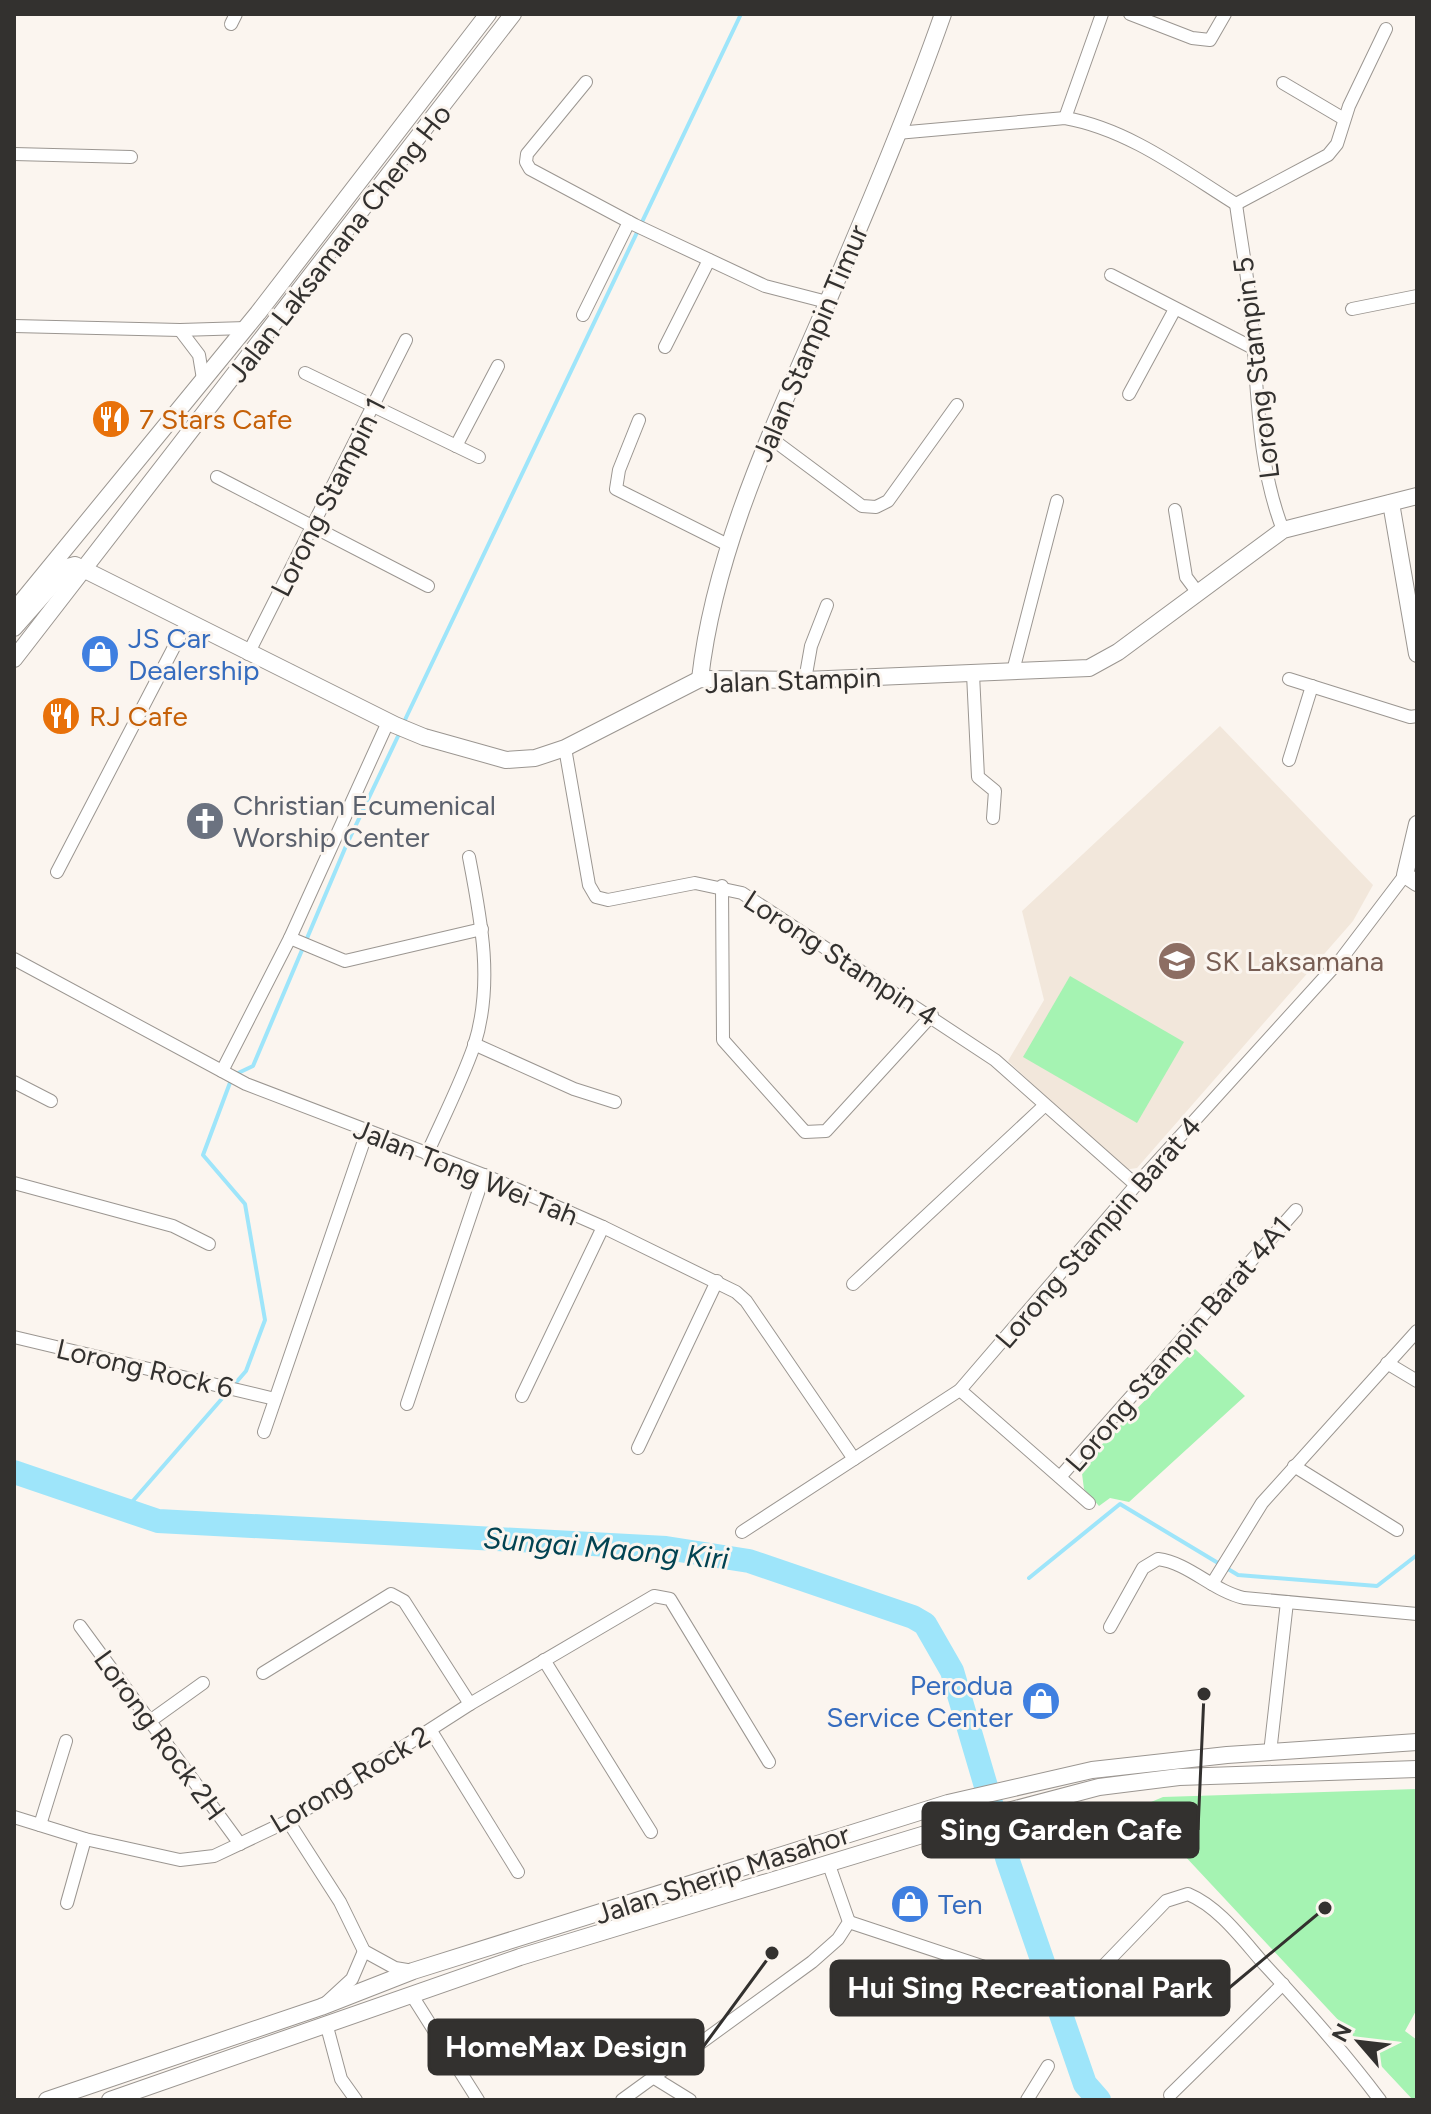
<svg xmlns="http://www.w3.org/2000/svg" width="1431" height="2114" font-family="Figtree,sans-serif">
  <rect width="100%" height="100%" fill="#fbf5ef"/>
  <!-- built -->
  <path fill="#f2e7db" d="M1220,726l153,159 -20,36 -216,247 -14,2 -115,-109 36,-61 -22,-89z"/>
  <!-- green -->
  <g fill="#a5f3b2">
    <path d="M1070,976l114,66 -47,81 -114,-66z"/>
    <path d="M1195,1349l50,47 -116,106 -19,-4 -11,8 -15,-17 -3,-23z"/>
    <path d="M1417,1789v220l-12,22 12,9v60h-4l-274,-293 24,-10z"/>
  </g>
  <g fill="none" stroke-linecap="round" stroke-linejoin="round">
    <!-- stream -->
    <g stroke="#9ee5fa" stroke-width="4">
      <path d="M403,724l338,-710"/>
      <path d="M236,1074l17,-8 93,-220 54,-114"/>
      <path d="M125,1510l121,-139 19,-51 -20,-116 -42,-49 28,-75"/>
      <path d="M1029,1578l91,-74 118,71 139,11 40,-31"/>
    </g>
    <!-- river -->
    <path stroke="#9ee5fa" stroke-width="24" d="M14,1472l144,49 508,27 83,13 164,56 12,7 27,47 56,190 77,223 14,16"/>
    <defs>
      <g id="street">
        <path d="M1130,14l62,24 18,2 15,-26"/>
        <path d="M231,24l5,-10"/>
        <path d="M586,82l-59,72 -1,8 4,7 105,56 130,61 62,16"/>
        <path d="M1283,83l61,36"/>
        <path d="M1065,118l37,-104"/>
        <path d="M897,133l168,-15c63,11 118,53 171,86"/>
        <path d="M14,154l117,3"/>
        <path d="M1236,204c5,37 12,73 15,109 7,73 5,148 32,217"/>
        <path d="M1236,204l92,-49 9,-11 12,-38 37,-77"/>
        <path d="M1111,275l142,73"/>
        <path d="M1352,309l65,-13"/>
        <path d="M583,315l46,-93"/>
        <path d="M14,326l166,4 66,-2"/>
        <path d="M180,330l19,25 4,24"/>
        <path d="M665,347l44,-87"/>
        <path d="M305,373l174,84"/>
        <path d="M1129,394l46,-85"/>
        <path d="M639,420l-20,50 -3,19 114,57"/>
        <path d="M768,436l94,70 14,1 12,-6 69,-96"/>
        <path d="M456,446l42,-80"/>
        <path d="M217,477l211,109"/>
        <path d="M1175,510l11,67 12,16"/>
        <path d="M248,654l158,-314"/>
        <path d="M1013,671l44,-170"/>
        <path d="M973,674l5,103 17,14 -2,27"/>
        <path d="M1289,679l121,38 7,-1"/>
        <path d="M805,680l6,-34 16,-41"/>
        <path d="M565,748l24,137 7,12 12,3 87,-17 47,10 253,167 141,125"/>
        <path d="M1289,760l23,-74"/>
        <path d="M57,872l129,-248"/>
        <path d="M722,886l1,154 82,92 21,-1 106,-116"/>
        <path d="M290,938l55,23 137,-32"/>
        <path d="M14,959l232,125 238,91 119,52 133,65 10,9 108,158"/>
        <path d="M474,1044l100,45 41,13"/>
        <path d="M222,1071l68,-133 98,-216"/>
        <path d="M14,1082l37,19"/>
        <path d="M427,1154c16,-36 34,-71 47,-108 20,-62 7,-127 -5,-189"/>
        <path d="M14,1183l159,43 36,18"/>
        <path d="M853,1284l191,-178"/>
        <path d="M14,1337l261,62"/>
        <path d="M1387,1363l30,18"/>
        <path d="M960,1390l129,113"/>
        <path d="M522,1396l81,-169"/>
        <path d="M407,1404l77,-229"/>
        <path d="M264,1432l103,-300"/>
        <path d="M638,1448l79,-167"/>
        <path d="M1294,1466l103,64"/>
        <path d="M1060,1477l236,-267"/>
        <path d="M742,1532l218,-142 176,-205 206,-227 63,-83"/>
        <path d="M1212,1584l50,-81 155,-172"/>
        <path d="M80,1626l160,218"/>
        <path d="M1110,1627l33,-59 15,-9c31,4 55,32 86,39l173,16"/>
        <path d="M544,1660l107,172"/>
        <path d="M263,1673l128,-79 13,7 66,103"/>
        <path d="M150,1721l53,-38"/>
        <path d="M431,1731l87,141"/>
        <path d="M1270,1753l17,-151"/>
        <path d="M14,1817l71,22 95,21 34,-4 74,-35 182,-117 184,-108 16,3 99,163"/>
        <path d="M288,1821l52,81 24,49 31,17 18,3"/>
        <path d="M40,1825l26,-84"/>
        <path d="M67,1903l18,-64"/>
        <path d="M849,1922l178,59"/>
        <path d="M1082,1983l3,2 81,-84 22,-7c31,13 54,45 76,70 41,44 80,88 116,136"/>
        <path d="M411,1994l67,106"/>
        <path d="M327,2002l25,-23 12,-28"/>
        <path d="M326,2023l15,56 15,21"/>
        <path d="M656,2079l34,21"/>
        <path d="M1170,2095l113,-111"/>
        <path d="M622,2100l190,-138 26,-23 11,-17 -20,-57"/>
        <path d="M1027,2100l21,-34"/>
      </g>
      <g id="secondary">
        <path d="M1391,503l26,151"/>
        <path d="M14,611l244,-298 230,-299"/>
        <path d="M14,628l54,-61 7,-2 320,160 29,12 82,23 29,-2 30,-10 135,-69 105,1 284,-12 29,-16 165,-122 134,-34"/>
        <path d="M14,659l499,-645"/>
        <path d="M700,679c15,-133 76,-257 128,-378 40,-94 81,-190 115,-287"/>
        <path d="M1417,824l-12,51 12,8"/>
        <path d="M47,2100l274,-93 92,-36 535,-168 144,-33 135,-15 190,-13"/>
        <path d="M110,2100l410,-143 435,-132 144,-38 80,-10 238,-8"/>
      </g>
    </defs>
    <!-- street casing -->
    <use href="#street" stroke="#9b9691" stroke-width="14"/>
    <!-- secondary casing -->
    <use href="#secondary" stroke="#9b9691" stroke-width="18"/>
    <!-- street -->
    <use href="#street" stroke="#fff" stroke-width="12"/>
    <!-- secondary -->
    <use href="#secondary" stroke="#fff" stroke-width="16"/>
  </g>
  <!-- icons -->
  <defs>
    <symbol id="restaurant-disc" viewBox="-11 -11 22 22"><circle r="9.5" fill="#e8710a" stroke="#fbf5ef"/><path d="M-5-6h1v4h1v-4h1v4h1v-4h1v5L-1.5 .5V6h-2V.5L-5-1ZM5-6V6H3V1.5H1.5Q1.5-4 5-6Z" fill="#fff"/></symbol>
    <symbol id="shop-disc" viewBox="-11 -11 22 22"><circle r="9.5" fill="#3f7fe0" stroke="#fbf5ef"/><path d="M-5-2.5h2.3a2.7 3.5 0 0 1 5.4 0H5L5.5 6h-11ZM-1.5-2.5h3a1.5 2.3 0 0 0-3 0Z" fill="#fff"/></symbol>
    <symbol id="church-disc" viewBox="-11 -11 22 22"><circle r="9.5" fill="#6b7280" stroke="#fbf5ef"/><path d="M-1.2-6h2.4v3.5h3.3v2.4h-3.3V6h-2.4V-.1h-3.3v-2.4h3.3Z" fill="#fff"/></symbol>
    <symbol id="school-disc" viewBox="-11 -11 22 22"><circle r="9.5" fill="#8d6e63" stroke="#fbf5ef"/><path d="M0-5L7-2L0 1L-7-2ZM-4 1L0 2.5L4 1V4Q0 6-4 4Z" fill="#fff"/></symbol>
  </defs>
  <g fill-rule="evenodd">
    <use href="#restaurant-disc" x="89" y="397" width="44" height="44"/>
    <use href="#shop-disc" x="78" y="632" width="44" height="44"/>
    <use href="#restaurant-disc" x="39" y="694" width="44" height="44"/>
    <use href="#church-disc" x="183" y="799" width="44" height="44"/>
    <use href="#school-disc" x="1155" y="939" width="44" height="44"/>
    <use href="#shop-disc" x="1019" y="1679" width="44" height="44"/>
    <use href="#shop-disc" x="888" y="1882" width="44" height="44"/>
  </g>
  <g text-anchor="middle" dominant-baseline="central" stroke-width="6" stroke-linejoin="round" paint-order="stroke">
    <!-- street labels -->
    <g font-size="28" fill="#33312f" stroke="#fbf5ef">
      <text transform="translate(339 243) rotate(-52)">Jalan Laksamana Cheng Ho</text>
      <text transform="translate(810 343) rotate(-67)">Jalan Stampin Timur</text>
      <text transform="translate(1256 368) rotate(-97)">Lorong Stampin 5</text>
      <text transform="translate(328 497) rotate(-63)">Lorong Stampin 1</text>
      <text transform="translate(793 680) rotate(-2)">Jalan Stampin</text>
      <text transform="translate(841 958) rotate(33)">Lorong Stampin 4</text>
      <text transform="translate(466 1172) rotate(22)">Jalan Tong Wei Tah</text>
      <text transform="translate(1098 1232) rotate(-49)">Lorong Stampin Barat 4</text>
      <text transform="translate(1178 1344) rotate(-49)">Lorong Stampin Barat 4A1</text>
      <text transform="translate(145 1368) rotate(13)">Lorong Rock 6</text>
      <text transform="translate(160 1735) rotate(54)">Lorong Rock 2H</text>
      <text transform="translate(350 1779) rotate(-31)">Lorong Rock 2</text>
      <text transform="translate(722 1874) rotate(-18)">Jalan Sherip Masahor</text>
    </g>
    <!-- food labels -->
    <g font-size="28" fill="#c56008" stroke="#fbf5ef" text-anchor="start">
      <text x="139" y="419">7 Stars Cafe</text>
      <text x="89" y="716">RJ Cafe</text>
    </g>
    <!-- shop labels -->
    <g font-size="28" fill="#366cbe" stroke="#fbf5ef" text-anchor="start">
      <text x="128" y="638">JS Car<tspan x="128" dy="32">Dealership</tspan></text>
      <text x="1013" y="1685" text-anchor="end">Perodua<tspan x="1013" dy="32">Service Center</tspan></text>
      <text x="938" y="1904">Ten</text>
    </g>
    <!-- worship labels -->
    <g font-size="28" fill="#5b616d" stroke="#fbf5ef" text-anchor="start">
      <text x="233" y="805">Christian Ecumenical<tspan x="233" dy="32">Worship Center</tspan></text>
    </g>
    <!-- education labels -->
    <g font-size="28" fill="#785e54" stroke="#fbf5ef" text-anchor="start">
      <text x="1205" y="961">SK Laksamana</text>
    </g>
    <!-- water labels -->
    <g font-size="30" font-style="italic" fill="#024352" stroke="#fbf5ef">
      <text transform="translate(606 1548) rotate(5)">Sungai Maong Kiri</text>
    </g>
  </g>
  <!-- callouts -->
  <path fill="none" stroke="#33312f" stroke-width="3" d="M1204 1694L1198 1830M1325 1908L1229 1988M772 1953L703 2047"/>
  <g fill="#33312f" stroke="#fbf5ef" stroke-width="3">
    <circle cx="1204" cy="1694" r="8"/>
    <circle cx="1325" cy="1908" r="8"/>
    <circle cx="772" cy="1953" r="8"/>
  </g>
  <g fill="#33312f" stroke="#33312f" stroke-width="3">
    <rect x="923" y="1803" width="275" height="54" rx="8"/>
    <rect x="831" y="1961" width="398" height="54" rx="8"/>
    <rect x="429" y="2020" width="274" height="54" rx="8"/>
  </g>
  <g font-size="30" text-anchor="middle" font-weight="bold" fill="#fff">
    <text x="1061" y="1840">Sing Garden Cafe</text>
    <text x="1030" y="1998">Hui Sing Recreational Park</text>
    <text x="566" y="2057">HomeMax Design</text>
  </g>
  <!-- border -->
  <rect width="1431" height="2114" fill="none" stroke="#33312f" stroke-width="32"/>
  <!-- north arrow -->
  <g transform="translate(1359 2042) rotate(298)" stroke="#fbf5ef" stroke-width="6" paint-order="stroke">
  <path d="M0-6L14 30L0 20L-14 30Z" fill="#33312f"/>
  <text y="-12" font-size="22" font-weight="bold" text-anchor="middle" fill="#33312f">N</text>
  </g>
</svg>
